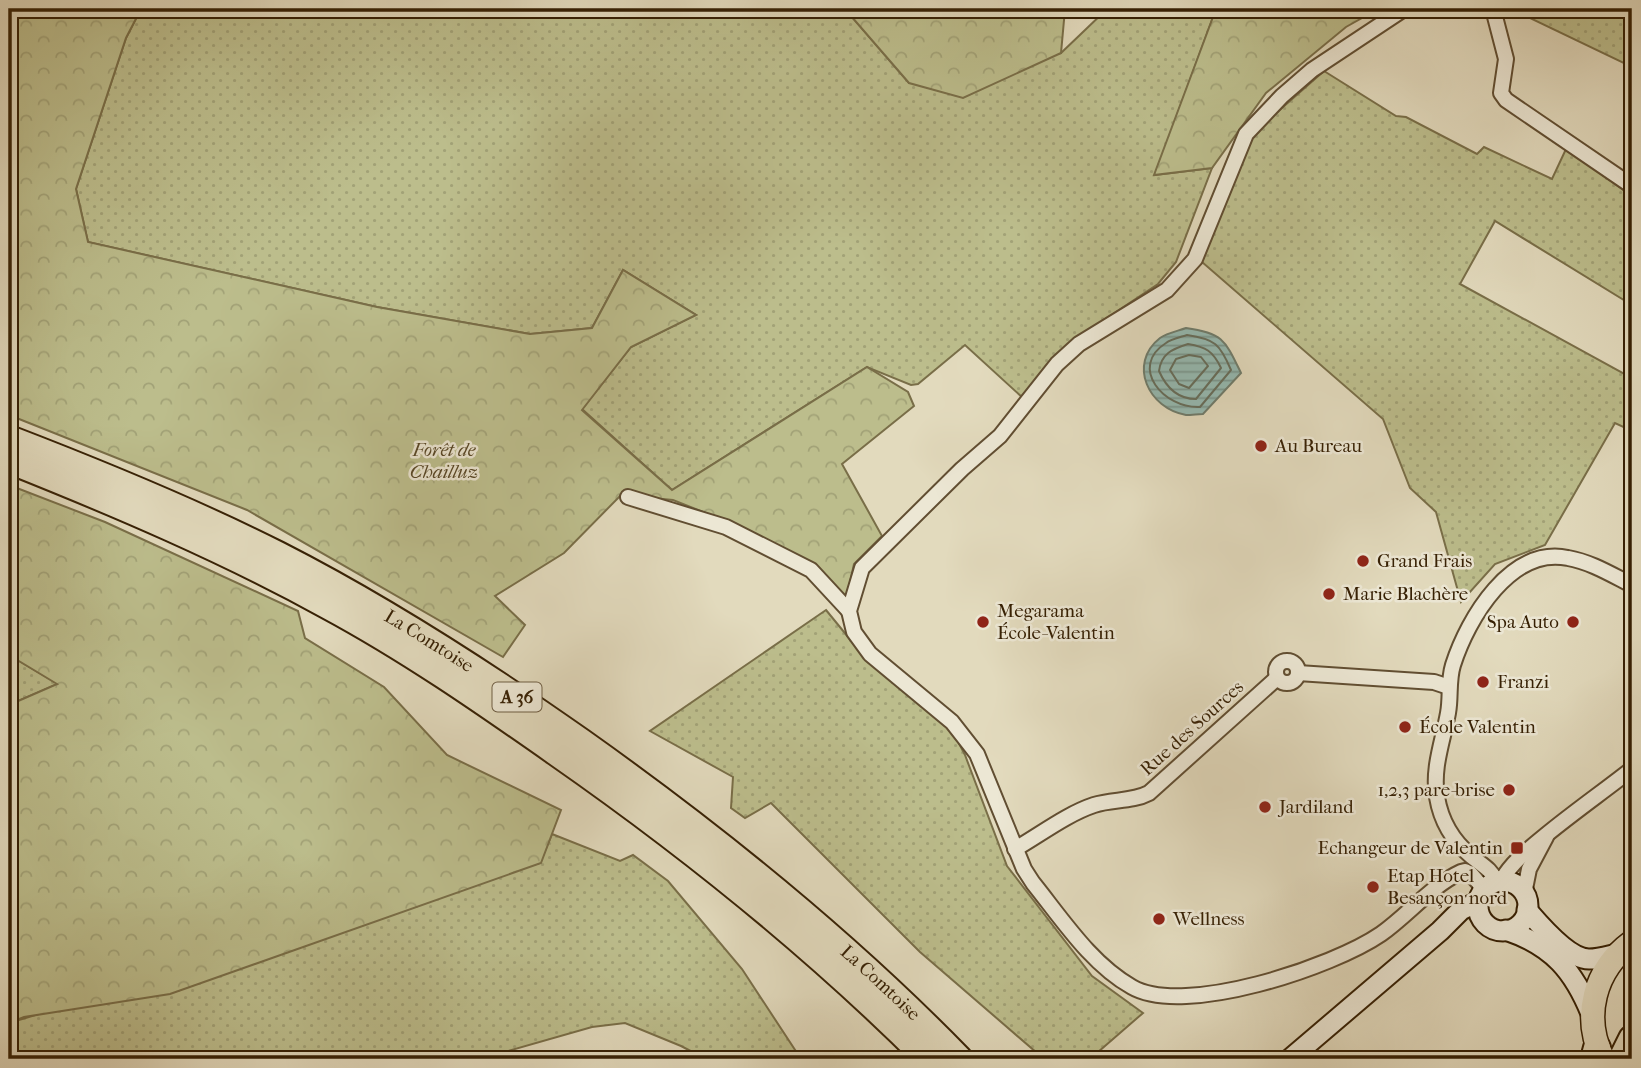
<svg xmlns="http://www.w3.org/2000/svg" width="1641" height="1068" font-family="'IM FELL French Canon',serif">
  <defs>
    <pattern id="grass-dots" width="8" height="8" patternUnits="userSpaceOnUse" patternTransform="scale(1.75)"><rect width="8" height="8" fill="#bcbd8c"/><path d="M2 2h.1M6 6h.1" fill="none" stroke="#a2a277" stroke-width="1.8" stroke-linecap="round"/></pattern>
    <pattern id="forest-crowns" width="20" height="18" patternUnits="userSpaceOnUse" patternTransform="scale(1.75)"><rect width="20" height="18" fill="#bcbd8c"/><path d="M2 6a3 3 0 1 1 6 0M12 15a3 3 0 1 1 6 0" fill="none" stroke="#a2a277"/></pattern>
    <pattern id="water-rules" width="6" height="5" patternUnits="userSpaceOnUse" patternTransform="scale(1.75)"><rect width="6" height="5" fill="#95bab2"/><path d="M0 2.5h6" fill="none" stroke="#7a978f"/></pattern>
  </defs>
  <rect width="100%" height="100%" fill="#e2dabd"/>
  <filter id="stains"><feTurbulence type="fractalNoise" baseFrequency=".00286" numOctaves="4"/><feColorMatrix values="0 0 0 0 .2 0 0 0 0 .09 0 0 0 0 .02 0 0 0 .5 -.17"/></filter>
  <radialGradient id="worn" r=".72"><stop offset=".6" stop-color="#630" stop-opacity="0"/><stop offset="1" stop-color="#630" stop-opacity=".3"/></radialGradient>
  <!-- grass -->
  <g fill="url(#grass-dots)" stroke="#796e48" stroke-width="2">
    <path d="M141,9h707l3,7 58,67 152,-30 46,-44h109l-61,166 57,-7 -36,94 -18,22 -78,52 -56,63 -59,-54 -47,39 -7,1 -44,-18 -195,123 -90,-81 49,-62 65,-32 -73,-45 -31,58 -62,6 -153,-27 -289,-65 -12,-53 50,-151z"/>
    <path d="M1511,9h121v58z"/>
    <path d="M1324,71l72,45 10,1 71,37 7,-7 68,32 14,-30 66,47v109l-137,-84 -35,63 172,94v53l-17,-8 -70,122 -50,19 -34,38 -25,-90 -26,-24 -27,-69 -181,-157 48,-126z"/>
    <path d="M826,610l40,49 85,69 14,27 42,111 85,110 51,37 -53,46h-46l-124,-107 -149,-149 -26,15 -14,-10 2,-31 -83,-46z"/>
    <path d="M9,655l49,29 -49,21z"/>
    <path d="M552,834l68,27 13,-6 35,26 74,88 59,90h-95l-25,-13 -56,-23 -33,4 -112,32h-471v-36l531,-160z"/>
  </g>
  <!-- forest -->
  <g fill="url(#forest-crowns)" stroke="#796e48" stroke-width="2">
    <path d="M9,9h132l-15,29 -50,151 12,53 289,65 153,27 62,-6 31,-58 73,45 -65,32 -49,63 90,80 195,-123 41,25 6,14 -72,58 40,72 -28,28 -8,36 -34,-36 -66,-35 -73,-29 -52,-5 -57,58 -69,43 30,29 -22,32 -256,-147 -238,-95z"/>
    <path d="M852,9h213l-4,44 -98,45 -54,-15 -58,-67z"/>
    <path d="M1216,9h162l-32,18 -80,66 -54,75 -58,7z"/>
    <path d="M9,485l96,37 193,89 7,27 79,49 63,68 114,55 -20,53 -371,131 -146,23 -15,6v-318l48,-21 -48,-29z"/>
  </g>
  <!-- water -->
  <path fill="url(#water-rules)" stroke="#6f7c6c" stroke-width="2" d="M1186,328c37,5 39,12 55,45l-38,41c-5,0 -11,1 -17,1 -37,-6 -59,-51 -26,-77 7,-5 18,-7 26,-10z"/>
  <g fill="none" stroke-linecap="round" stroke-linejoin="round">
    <!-- shore -->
    <g stroke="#666d5b" stroke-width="2">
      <path d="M1187,335c28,4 33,9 44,35l-31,37c-36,2 -72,-40 -34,-64 5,-4 15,-6 21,-8z"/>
      <path d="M1188,344c18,3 25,7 33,24l-25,31c-18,0 -30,-12 -37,-28 2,-17 13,-22 29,-27z"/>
      <path d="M1189,355l12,2 7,9 -19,22 -10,-4 -9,-14 6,-11z"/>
    </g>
    <defs>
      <g id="street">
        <path d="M1404,9l-92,61 -30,26 -36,38 -51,125 -28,31 -88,54 -22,20 -57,72 -38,33 -100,99 -13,43 5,21 16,22 82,68 25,32 47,115 9,14c29,36 58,81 99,104 52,30 201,-20 249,-53 27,-19 50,-48 80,-62l4,-1 6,3 13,15"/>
        <path d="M1493,9l13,50 -5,34 5,7 126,86"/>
        <path d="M628,497l98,30 85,43 38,41"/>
        <circle cx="1287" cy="672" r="11"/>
        <path d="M1298,673l136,9 15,5"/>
        <path d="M1015,849c26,-15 52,-35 79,-44 18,-6 38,-3 55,-12l128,-115"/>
        <path d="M1501,881c11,-19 28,-32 45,-46 28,-23 58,-44 86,-66"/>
        <path d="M1497,882c-6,-13 -15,-17 -26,-26 -18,-15 -30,-35 -34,-59 -5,-29 6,-56 11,-84 3,-16 0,-32 5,-48 15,-47 58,-119 115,-107 23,4 44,17 64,27"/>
        <path d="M1524,894l5,-25 17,-32"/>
      </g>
      <g id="secondary">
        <circle cx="1503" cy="906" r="25"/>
        <path d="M1527,910c13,15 41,49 62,49 9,0 19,-3 28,-5"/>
        <path d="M1506,930c47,16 68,41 86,86"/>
        <path d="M1290,1059l150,-128 21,-21 17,-8"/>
      </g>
      <path id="primary" d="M1603,1059c-21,-42 -9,-89 29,-117"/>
      <g id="highway">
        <path id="s1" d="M9,439c91,35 182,72 269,116 106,54 205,118 303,187 134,95 263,199 378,317"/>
        <path d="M9,460c108,43 216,89 318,145 80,43 155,95 229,147 132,92 258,193 372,307"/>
        <path d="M1594,1059l3,-11"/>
        <path d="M1622,1059l10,-20"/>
      </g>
    </defs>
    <!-- street casing -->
    <use href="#street" stroke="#614e32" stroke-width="18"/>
    <!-- secondary casing -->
    <use href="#secondary" stroke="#362004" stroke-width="23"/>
    <!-- primary casing -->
    <use href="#primary" stroke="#362004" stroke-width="26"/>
    <!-- highway casing -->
    <use href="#highway" stroke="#362004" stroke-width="30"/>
    <!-- street -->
    <use href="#street" stroke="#ece7d4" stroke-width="14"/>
    <!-- secondary -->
    <use href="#secondary" stroke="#ece7d4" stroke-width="19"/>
    <!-- primary -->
    <use href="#primary" stroke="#e2dabd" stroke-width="23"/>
    <!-- highway -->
    <use href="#highway" stroke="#e2dabd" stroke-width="26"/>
  </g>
  <!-- markers -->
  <g fill="#8f2418" stroke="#ece7d4" stroke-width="2.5">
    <circle cx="1261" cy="446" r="7"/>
    <circle cx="1363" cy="561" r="7"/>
    <circle cx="1329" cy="594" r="7"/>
    <circle cx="983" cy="622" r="7"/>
    <circle cx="1573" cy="622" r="7"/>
    <circle cx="1483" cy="682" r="7"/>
    <circle cx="1405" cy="727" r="7"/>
    <circle cx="1509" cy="790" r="7"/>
    <circle cx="1265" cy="807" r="7"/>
    <rect x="1510" y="841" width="14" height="14" rx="3.5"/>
    <circle cx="1373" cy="887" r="7"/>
    <circle cx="1159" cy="919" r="7"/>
  </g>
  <g text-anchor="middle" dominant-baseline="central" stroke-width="5" stroke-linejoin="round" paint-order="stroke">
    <!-- shield labels -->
    <rect fill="#ece7d4" stroke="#6d5c42" stroke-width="2" x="492.5" y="682.5" width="49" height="29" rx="5"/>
    <g font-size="18" font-weight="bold" fill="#362004">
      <text x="517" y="697">A 36</text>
    </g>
    <!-- poi labels -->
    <g font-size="19" fill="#362004" stroke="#ece7d4" text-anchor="start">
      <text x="1275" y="446">Au Bureau</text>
      <text x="1377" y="561">Grand Frais</text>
      <text x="1343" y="594">Marie Blachère</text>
      <text x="997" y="611">Megarama<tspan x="997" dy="22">École-Valentin</tspan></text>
      <text x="1559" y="622" text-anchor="end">Spa Auto</text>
      <text x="1497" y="682">Franzi</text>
      <text x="1419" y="727">École Valentin</text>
      <text x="1495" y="790" text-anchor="end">1,2,3 pare-brise</text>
      <text x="1279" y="807">Jardiland</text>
      <text x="1503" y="848" text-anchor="end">Echangeur de Valentin</text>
      <text x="1387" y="876">Etap Hotel<tspan x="1387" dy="22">Besançon nord</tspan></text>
      <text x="1173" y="919">Wellness</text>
    </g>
    <!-- park labels -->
    <g font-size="19" font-style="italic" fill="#584726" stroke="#ece7d4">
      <text x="444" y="450">Forêt de<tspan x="444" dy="22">Chailluz</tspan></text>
    </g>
    <!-- street labels -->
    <g font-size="19" fill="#362004" stroke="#ece7d4">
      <text stroke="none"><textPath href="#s1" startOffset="467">La Comtoise</textPath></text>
      <text transform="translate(1192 728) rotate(-42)">Rue des Sources</text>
      <text stroke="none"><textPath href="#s1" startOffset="1034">La Comtoise</textPath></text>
    </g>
  </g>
  <!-- margin -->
  <rect width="1641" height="1068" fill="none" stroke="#e2dabd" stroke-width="35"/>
  <rect x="10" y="10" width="1620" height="1047" fill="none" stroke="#362004" stroke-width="3.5"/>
  <rect x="18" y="18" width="1606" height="1033" fill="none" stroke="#362004" stroke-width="2"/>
  <rect width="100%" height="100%" filter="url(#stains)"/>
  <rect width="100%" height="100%" fill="url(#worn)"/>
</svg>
